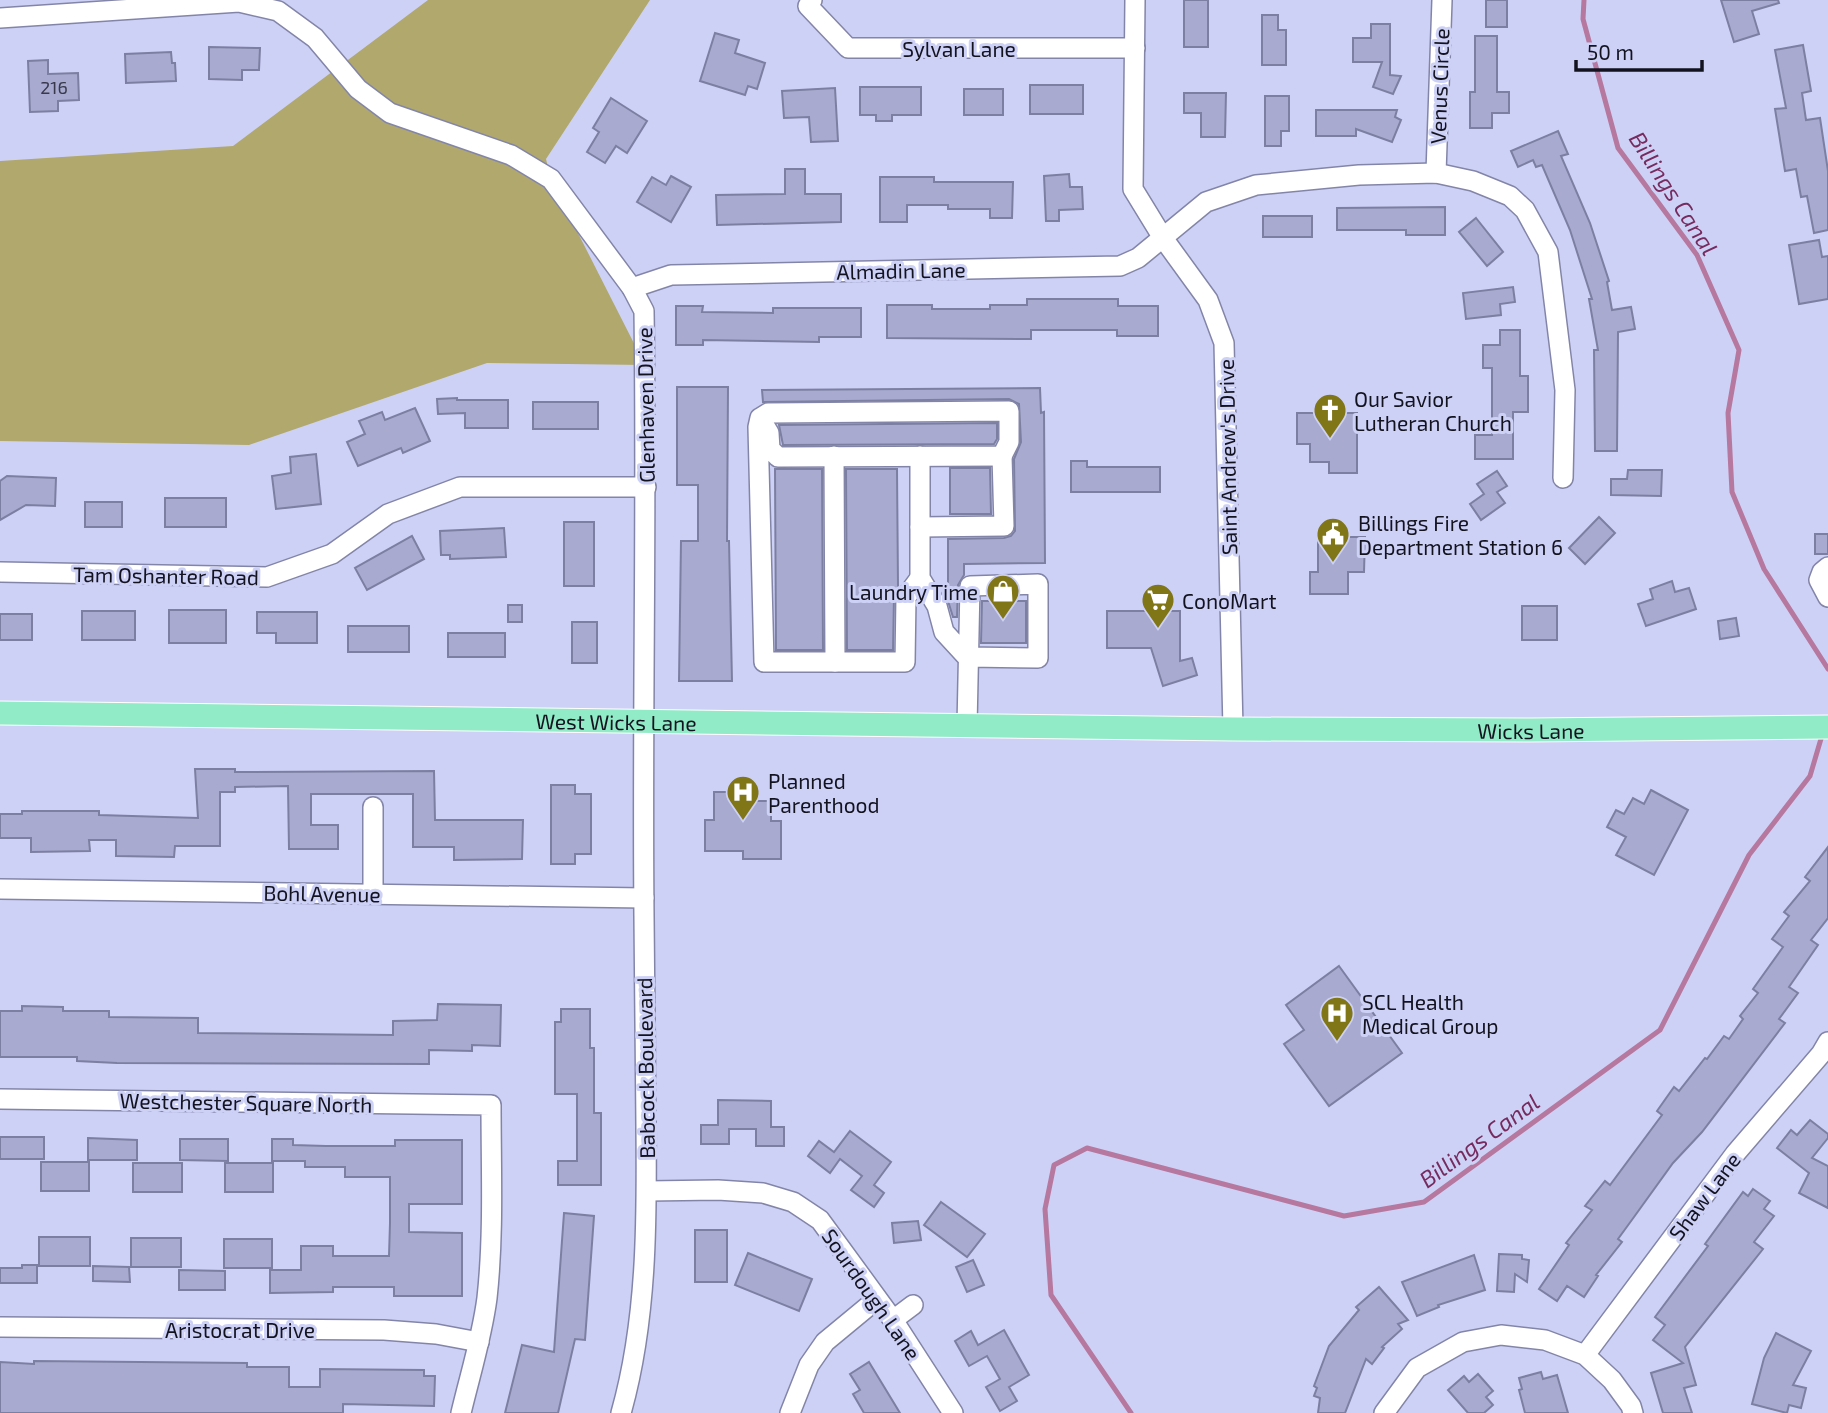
<svg xmlns="http://www.w3.org/2000/svg" width="1828" height="1413" font-family="'Exo 2',sans-serif">
  <rect width="100%" height="100%" fill="#ced1f6"/>
  <!-- green -->
  <path fill="#b0a86d" d="M428,0h222l-104,159 5,21 94,185 -158,-2 -238,82 -249,-4v-280l233,-15z"/>
  <g fill="none" stroke-linecap="round" stroke-linejoin="round">
    <!-- stream -->
    <g stroke="#b6789f" stroke-width="5">
      <path d="M1584,0l-1,19 35,129 79,107 42,95 -11,63 4,79 32,77 64,100"/>
      <path d="M1131,1413l-80,-118 -6,-86 9,-44 33,-17 257,68 80,-14 236,-172 89,-175 61,-79 13,-44"/>
    </g>
  </g>
  <!-- building -->
  <g fill="#a8abcf" stroke="#7c7fa1" stroke-width="2">
    <rect x="1184" y="0" width="24" height="47"/>
    <rect x="1486" y="0" width="21" height="27"/>
    <path d="M1721,0h57l1,3 -27,8 7,23 -25,8z"/>
    <path d="M1262,15h16v15h8v35h-24z"/>
    <path d="M1371,24h19v51l11,1 -8,18 -20,-7 9,-25h-29v-24h18z"/>
    <path d="M715,33l24,7 -4,13 30,10 -8,26 -9,-3 -3,9 -45,-14z"/>
    <path d="M1475,36h22v56h12v21h-17v15h-22v-36h5z"/>
    <path d="M1803,45l8,46 -9,2 4,27 14,-2 8,53v59l-14,3 -7,-37 -6,1 -5,-28 -11,2 -10,-62 11,-1 -11,-58z"/>
    <path d="M209,47l51,1 -1,22h-17v10l-33,-1z"/>
    <path d="M171,52l1,11h3l1,18 -50,2 -1,-29z"/>
    <path d="M48,60v14l30,-1 1,27 -21,1v10l-28,1 -2,-51z"/>
    <rect x="1030" y="85" width="53" height="29"/>
    <path d="M860,87h61v28h-29v6h-16v-6h-16z"/>
    <path d="M835,88l3,53 -27,1 -2,-25 -25,1 -2,-27z"/>
    <rect x="964" y="89" width="39" height="26"/>
    <path d="M1184,93h42l-1,44h-24v-24h-17z"/>
    <path d="M1265,96h24v35h-8v15h-16z"/>
    <path d="M611,98l36,23 -20,32 -11,-7 -11,17 -18,-11 12,-20 -6,-4z"/>
    <path d="M1316,110h81l-2,7 6,3 -9,22 -36,-13v7h-40z"/>
    <path d="M1558,131l10,23 -7,2 29,67 19,58 -2,1 5,28 19,-3 4,22 -17,3 -1,119h-22l-1,-101h4l-9,-51h3l-22,-69 -28,-65 -6,2 -3,-7 -15,7 -7,-16z"/>
    <path d="M785,169h20v25h36v28l-124,3 -1,-30 69,-1z"/>
    <path d="M1069,174l1,13h12l1,22 -24,1v11h-13l-2,-45z"/>
    <path d="M671,176l20,11 -20,35 -34,-20 15,-25 14,8z"/>
    <path d="M880,177h54v5h79l-1,36h-22v-9h-42v-4h-41v17h-27z"/>
    <path d="M1445,207v28h-39v-5h-69v-22z"/>
    <rect x="1263" y="216" width="49" height="21"/>
    <path d="M1476,218l27,34 -16,14 -28,-34z"/>
    <path d="M1819,240l3,17 6,-1v43l-29,5 -10,-59z"/>
    <path d="M1513,287l2,15 -15,2 1,11 -35,4 -3,-26z"/>
    <path d="M1027,299h91v7h40v30h-41v-6h-86v9l-144,-1v-33h45v4h58v-4h37z"/>
    <path d="M676,306h27l-1,6 71,1v-5h88v29h-42v5l-116,-2v5h-27z"/>
    <path d="M1500,330h20v46h8v36h-15v47h-38v-24h17v-67h-9v-23h17z"/>
    <path d="M677,387h51l-1,154h2l3,140h-53l2,-140h17v-56h-21z"/>
    <path d="M1040,388l1,25 3,-1 1,151 -81,1v11l-6,10 -1,32h-4l-5,-16v-62l56,-1 7,-2 4,-5 -1,-72 7,-17 -2,-38 -10,-5 -246,3 -1,-12z"/>
    <path d="M457,398v2h51v28h-43v-15l-27,1 -1,-15z"/>
    <rect x="533" y="402" width="65" height="27"/>
    <path d="M415,408l15,33 -27,12 -2,-5 -43,18 -11,-24 18,-8 -6,-13 23,-9 3,8z"/>
    <path d="M1297,413h60v60h-28v-11h-19v-18h-13z"/>
    <path d="M997,423v16l-3,5 -211,1 -4,-20z"/>
    <path d="M316,454l5,50 -45,5 -4,-33 19,-3 -1,-16z"/>
    <path d="M1071,461h16v6h73v25h-89z"/>
    <path d="M950,468h40l1,46h-41z"/>
    <path d="M775,469h47l1,181h-47z"/>
    <path d="M846,469h51l1,118 -4,10 -1,53h-46z"/>
    <path d="M1628,470h34l-1,26 -50,-1v-16h16z"/>
    <path d="M1497,471l10,15 -10,6 8,11 -24,17 -11,-16 14,-10 -7,-10z"/>
    <path d="M7,476l49,2 -1,28 -29,-1 -26,15v-39z"/>
    <rect x="165" y="498" width="61" height="29"/>
    <rect x="85" y="502" width="37" height="25"/>
    <path d="M1599,517l16,16 -30,31 -16,-16z"/>
    <rect x="564" y="522" width="30" height="64"/>
    <path d="M504,528l2,29 -56,2v-4h-9l-1,-24z"/>
    <rect x="1815" y="534" width="13" height="20"/>
    <path d="M412,536l12,23 -57,31 -12,-22z"/>
    <path d="M1318,537h47l-1,35h-16v22h-38v-22h8z"/>
    <path d="M1672,581l3,11 14,-4 7,21 -50,17 -8,-22 15,-5 -3,-10z"/>
    <path d="M982,601h44v42h-45z"/>
    <rect x="508" y="605" width="14" height="17"/>
    <rect x="1522" y="606" width="35" height="34"/>
    <rect x="169" y="610" width="57" height="33"/>
    <rect x="82" y="611" width="53" height="29"/>
    <path d="M1107,611h73v50l12,-3 5,17 -34,11 -12,-38h-44z"/>
    <path d="M257,612h60v31h-41v-10h-19z"/>
    <rect x="0" y="614" width="32" height="26"/>
    <path d="M1736,618l3,18 -19,3 -2,-18z"/>
    <rect x="572" y="622" width="25" height="41"/>
    <rect x="348" y="626" width="61" height="26"/>
    <rect x="448" y="633" width="57" height="24"/>
    <path d="M195,769h40v3l199,-1 1,49h88l-1,39 -68,1v-13h-41v-53h-102v31h27v24h-49l-1,-63 -53,1v5h-15v54h-45l-1,11 -58,-1v-16h-27l1,11 -59,1v-14h-31v-24h22v-3h77v4l99,3z"/>
    <path d="M551,785h24v9h16v60h-16v10h-24z"/>
    <path d="M1651,790l37,20 -34,65 -38,-20 10,-18 -19,-10 9,-17 8,4 9,-16 11,6z"/>
    <path d="M714,792h33v9h24v20h10v38h-38v-8h-38v-31h9z"/>
    <path d="M1828,847v71l-17,22 7,5 -29,42 9,6 -19,26 6,4 -83,109 -29,31 -39,54 -16,22 4,3 -26,33 2,1 -14,21 -17,-11 -10,15 -18,-12 30,-44 -3,-2 26,-33 -7,-4 20,-25 5,4 52,-70 -5,-4 17,-24 5,4 26,-33 2,1 17,-23 5,3 14,-20 -3,-3 18,-23 -5,-4 30,-42 -11,-8 17,-23 -5,-4 26,-31 -5,-4z"/>
    <path d="M1339,966l63,87 -73,53 -45,-62 20,-14 -18,-25z"/>
    <path d="M438,1004l63,1 -1,41 -28,-1v6l-43,-1v14l-312,-1 -40,-2v-4h-77v-46h22v-5l41,1v4h46v6l89,1v15l195,2v-14l44,-1z"/>
    <path d="M561,1009h29v39h4v65h7v72h-43v-24h19v-67h-22v-72h6z"/>
    <path d="M718,1100l53,1v26h13v19h-28v-17h-27v15h-28v-19h17z"/>
    <path d="M1810,1120l18,14v4l-16,20 16,8v42l-29,-15 10,-20 -32,-25 14,-18 6,5z"/>
    <path d="M850,1131l41,31 -17,23 10,8 -10,14 -23,-17 11,-14 -22,-17 -10,14 -22,-17 11,-15 15,11z"/>
    <rect x="0" y="1137" width="44" height="22"/>
    <path d="M88,1138l49,2v20h-49z"/>
    <path d="M180,1139h48v22l-48,-1z"/>
    <path d="M272,1139h21v6l33,1h69v-6h67v64h-53v28l53,1v63h-68v-9h-61v5l-63,1v-23h31v-24h32v10h56l1,-33v-46h-45v-10h-40v-6h-33z"/>
    <rect x="41" y="1162" width="48" height="29"/>
    <rect x="133" y="1163" width="49" height="29"/>
    <rect x="225" y="1163" width="48" height="29"/>
    <path d="M1753,1189l17,12 -6,8 10,7 -20,26 9,7 -78,98 11,38 -12,3 8,25h-29l-12,-40 32,-10 -30,-23 12,-15 -10,-8 53,-71 -3,-2 38,-52 5,4z"/>
    <path d="M941,1202l44,32 -18,23 -43,-32z"/>
    <path d="M564,1213l30,3 -9,124 -10,-1 -17,74h-53l17,-68 32,7z"/>
    <path d="M918,1221l3,19 -27,3 -2,-20z"/>
    <rect x="695" y="1230" width="32" height="52"/>
    <rect x="39" y="1237" width="51" height="29"/>
    <rect x="131" y="1238" width="50" height="29"/>
    <rect x="224" y="1239" width="48" height="29"/>
    <path d="M748,1253l64,26 -13,32 -64,-26z"/>
    <path d="M1499,1254l23,1v4l7,1 -2,22 -12,-8 -1,18 -17,-1z"/>
    <path d="M1474,1255l11,35 -47,15 1,2 -22,9 -15,-34z"/>
    <path d="M973,1260l11,25 -17,7 -11,-25z"/>
    <path d="M22,1265h15v18h-37v-15h22z"/>
    <path d="M93,1266l36,1 1,15 -37,-1z"/>
    <path d="M179,1270l46,1v19h-46z"/>
    <path d="M1379,1287l29,33 -10,4 4,5 -20,18 2,1 -12,16 -6,-5 -21,54h-27l2,-15 -6,-2 3,-8 -3,-2 15,-40 30,-36 -3,-3z"/>
    <path d="M1004,1330l25,45 -20,12 8,14 -17,10 -14,-24 14,-8 -13,-23 -18,10 -14,-25 16,-10 7,14z"/>
    <path d="M1776,1333l35,18 -18,34 13,3 -5,20 -12,-3 -2,8 -35,-9 12,-46z"/>
    <path d="M34,1361l213,2v4h42v20h31v-18l104,1v6h11l-1,30 -91,-2v9h-343v-51l34,2z"/>
    <path d="M869,1362l31,51h-36l-11,-19 7,-4 -10,-16z"/>
    <path d="M1541,1372l2,7 14,-4 11,38h-43l-6,-23 3,-1 -3,-11z"/>
    <path d="M1478,1374l15,17 -7,6 7,8 -9,8h-16l-20,-23 16,-14 5,6z"/>
  </g>
  <g fill="none" stroke-linecap="round" stroke-linejoin="round">
    <defs>
      <g id="minor">
        <path d="M812,0l-4,6 40,42h287"/>
        <path d="M1135,0l-2,189 30,49 45,62 16,43 9,386"/>
        <path d="M0,18l239,-16 39,9 37,27 43,51 32,24 121,42 40,24 81,109 12,23c3,202 -2,403 0,605 1,70 1,141 2,211 1,95 1,194 -25,286"/>
        <path d="M1436,173l6,-173"/>
        <path d="M632,288l39,-13 449,-9 18,-8 68,-56 50,-17 103,-10 77,-2 37,8 37,15 15,14 23,42 17,138 -2,88"/>
        <path d="M760,418l9,15 1,16 8,8 224,-1 7,-14v-31l-241,2 -8,5 -2,9 6,235h141l1,-65 14,-19"/>
        <path d="M834,456l1,206"/>
        <path d="M920,456v122l17,28 7,26 23,25 71,1v-74l-68,2 -3,140"/>
        <path d="M920,527l84,-1 -2,-70"/>
        <path d="M1828,567l-6,5 -3,8 9,17"/>
        <path d="M0,572l267,5 65,-23 56,-40 72,-27h186"/>
        <path d="M0,889l644,9"/>
        <path d="M373,894v-87"/>
        <path d="M0,1099l491,6c0,64 3,129 -4,193 -5,39 -17,77 -26,115"/>
        <path d="M647,1191l71,-1 45,3 30,9 27,18 73,100 60,93"/>
        <path d="M893,1320l20,-15"/>
        <path d="M0,1327l384,3 52,4 43,8"/>
        <path d="M1585,1355l150,-201 86,-100 7,-12"/>
        <path d="M790,1413l19,-48 16,-23 52,-43"/>
        <path d="M1384,1413l33,-45 46,-26 38,-7 44,5 40,15 27,25 19,26 2,7"/>
      </g>
      <g id="major">
        <path id="s1" d="M0,713l1233,16 298,1 297,-3"/>
      </g>
    </defs>
    <!-- minor casing -->
    <use href="#minor" stroke="#8385a8" stroke-width="22"/>
    <!-- major casing -->
    <use href="#major" stroke="#fff" stroke-width="25"/>
    <!-- minor -->
    <use href="#minor" stroke="#fff" stroke-width="19"/>
    <!-- major -->
    <use href="#major" stroke="#91ebc6" stroke-width="23"/>
  </g>
  <!-- icons -->
  <defs>
    <symbol id="church-pin" viewBox="-11 -11 22 30"><path d="M0 17L-7.5 6A9.5 9.5 0 1 1 7.5 6Z" fill="#807517" stroke="#ced1f6"/><path d="M-1.2-6h2.4v3.5h3.3v2.4h-3.3V6h-2.4V-.1h-3.3v-2.4h3.3Z" fill="#fff"/></symbol>
    <symbol id="civic-pin" viewBox="-11 -11 22 30"><path d="M0 17L-7.5 6A9.5 9.5 0 1 1 7.5 6Z" fill="#807517" stroke="#ced1f6"/><path d="M-.6-6.5H3V-4.5H.6V-3L4-1V1h2V6H-6V1h2V-1L-.6-3ZM-1.2 2.5V6h2.4V2.5Z" fill="#fff"/></symbol>
    <symbol id="shop-pin" viewBox="-11 -11 22 30"><path d="M0 17L-7.5 6A9.5 9.5 0 1 1 7.5 6Z" fill="#807517" stroke="#ced1f6"/><path d="M-5-2.5h2.3a2.7 3.5 0 0 1 5.4 0H5L5.5 6h-11ZM-1.5-2.5h3a1.5 2.3 0 0 0-3 0Z" fill="#fff"/></symbol>
    <symbol id="supermarket-pin" viewBox="-11 -11 22 30"><path d="M0 17L-7.5 6A9.5 9.5 0 1 1 7.5 6Z" fill="#807517" stroke="#ced1f6"/><path d="M-6-5.5h2.5l.6 2H6L4.5 2H-2.5L-4.4-4H-6ZM-1.5 3.2a1.3 1.3 0 1 0 .1 0ZM3 3.2a1.3 1.3 0 1 0 .1 0Z" fill="#fff"/></symbol>
    <symbol id="hospital-pin" viewBox="-11 -11 22 30"><path d="M0 17L-7.5 6A9.5 9.5 0 1 1 7.5 6Z" fill="#807517" stroke="#ced1f6"/><path d="M-5-5h3v3.5h4V-5h3V5h-3V1.5h-4V5h-3Z" fill="#fff"/></symbol>
  </defs>
  <g fill-rule="evenodd">
    <use href="#church-pin" x="1311" y="391" width="38" height="52"/>
    <use href="#civic-pin" x="1314" y="515" width="38" height="52"/>
    <use href="#shop-pin" x="984" y="572" width="38" height="52"/>
    <use href="#supermarket-pin" x="1139" y="581" width="38" height="52"/>
    <use href="#hospital-pin" x="724" y="773" width="38" height="52"/>
    <use href="#hospital-pin" x="1318" y="994" width="38" height="52"/>
  </g>
  <g text-anchor="middle" dominant-baseline="central" stroke-width="6" stroke-linejoin="round" paint-order="stroke">
    <!-- number labels -->
    <g font-size="18" fill="#38394c">
      <text x="54" y="87">216</text>
    </g>
    <!-- street labels -->
    <g font-size="21" fill="#131320" stroke="#ced1f6">
      <text x="959" y="48">Sylvan Lane</text>
      <text transform="translate(1439 86) rotate(-88)">Venus Circle</text>
      <text transform="translate(901 270) rotate(-1)">Almadin Lane</text>
      <text transform="translate(645 405) rotate(-91)">Glenhaven Drive</text>
      <text transform="translate(1227 457) rotate(-91)">Saint Andrew's Drive</text>
      <text transform="translate(166 575) rotate(1)">Tam Oshanter Road</text>
      <text stroke="none"><textPath href="#s1" startOffset="616">West Wicks Lane</textPath></text>
      <text stroke="none"><textPath href="#s1" startOffset="1531">Wicks Lane</textPath></text>
      <text transform="translate(322 893) rotate(1)">Bohl Avenue</text>
      <text transform="translate(645 1068) rotate(-91)">Babcock Boulevard</text>
      <text transform="translate(246 1102) rotate(1)">Westchester Square North</text>
      <text transform="translate(1704 1196) rotate(-53)">Shaw Lane</text>
      <text transform="translate(872 1294) rotate(55)">Sourdough Lane</text>
      <text x="240" y="1329">Aristocrat Drive</text>
    </g>
    <!-- poi labels -->
    <g font-size="21" fill="#131320" stroke="#ced1f6" text-anchor="start">
      <text x="1354" y="398">Our Savior<tspan x="1354" dy="24">Lutheran Church</tspan></text>
      <text x="1358" y="522">Billings Fire<tspan x="1358" dy="24">Department Station 6</tspan></text>
      <text x="978" y="591" text-anchor="end">Laundry Time</text>
      <text x="1182" y="600">ConoMart</text>
      <text x="768" y="780">Planned<tspan x="768" dy="24">Parenthood</tspan></text>
      <text x="1362" y="1001">SCL Health<tspan x="1362" dy="24">Medical Group</tspan></text>
    </g>
    <!-- water labels -->
    <g font-size="23" font-style="italic" fill="#762b5f" stroke="#ced1f6">
      <text transform="translate(1674 193) rotate(57)">Billings Canal</text>
      <text transform="translate(1479 1140) rotate(-36)">Billings Canal</text>
    </g>
  </g>
  <!-- scale -->
  <path d="M1576 60v10h126v-10" fill="none" stroke="#131320" stroke-width="3.5"/>
  <text x="1587" y="60" font-size="21" fill="#131320" stroke="#ced1f6" stroke-width="5" paint-order="stroke">50 m</text>
</svg>
